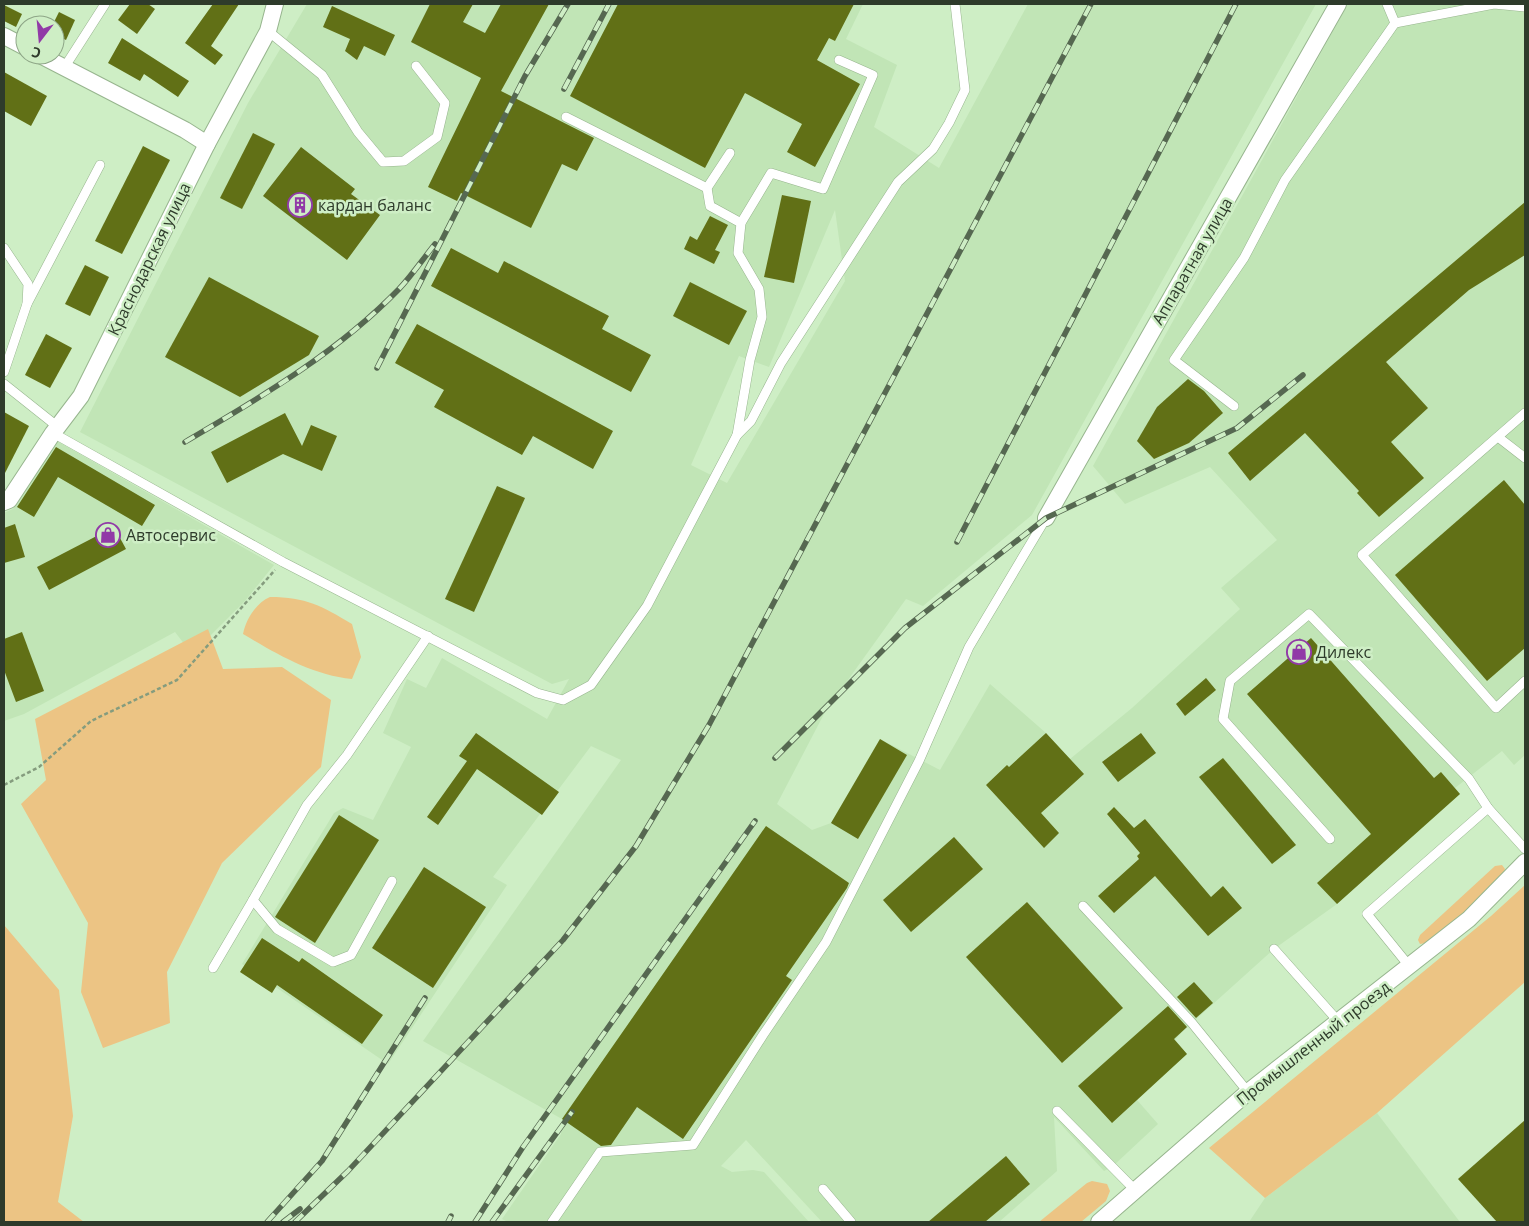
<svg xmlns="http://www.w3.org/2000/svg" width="1529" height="1226" font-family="'Open Sans',sans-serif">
  <rect width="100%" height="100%" fill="#ceeec5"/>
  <!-- built -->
  <g fill="#c1e5b6" fill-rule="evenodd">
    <path d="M307,4h556l-17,35 51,26 -23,62 65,41 89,-164h288l-284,511 -109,91 -17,-7 -81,113 -48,92 35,26 19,-7 49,-84 60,31 50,-86 56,49 24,26 62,-51 108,-99 -19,-21 56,-48 -67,-73 -85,37 -32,-38 255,-462h177v751l-11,10 -12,-14 -47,37 5,6 -17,15 -106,95 -63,45 -91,82 -8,9 12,14 -50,46 21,24 -46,43 -8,4 -50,-54 3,54 -58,51h-177l-76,-82 -25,26 11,6 21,-2 11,2 45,50h-301l-6,-3 59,-85 1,-15 -139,-78 198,-281 -30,-14 -98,131 14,8 -119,179 -3,-2 -143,-98 92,-151 9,-5 30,12 38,-73 -28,-14 24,-54 19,9 16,-30 105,61 22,-40 -17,5 -472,-252 168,-329zM835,210l10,71 -118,202 -36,-18 48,-109 30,11z"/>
    <path d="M55,440l219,125 -29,36 -53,53 -17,-22 -151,82 -20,7v-208l9,-4z"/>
    <path d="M1377,1113l83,109h-211l16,-24z"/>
  </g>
  <!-- green -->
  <g fill="#ecc484">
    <path d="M270,597c36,0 52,9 82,27l9,33 -9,22c-40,-4 -75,-25 -109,-45 3,-15 13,-31 27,-37z"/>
    <path d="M208,629l15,40 59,-2 49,33 -10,67 -99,96 -55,109 3,51 -67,25 -22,-56 7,-69 -67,-119 25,-24 -11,-61z"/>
    <path d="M1502,865l3,4 -3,8 -70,65 -12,2 -2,-4 2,-5 75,-69z"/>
    <path d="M1525,885v97l-148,131 -112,85 -56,-50 282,-232z"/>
    <path d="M4,925l55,65 14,126 -15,86 26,20h-80z"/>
    <path d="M1092,1181l15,3 3,7 -4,10 -25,21h-42l48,-39z"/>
  </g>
  <!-- building -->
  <g fill="#617016">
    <path d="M130,4h18l7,5 -18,25 -19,-14z"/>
    <path d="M213,4h26l-28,42 12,9 -8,10 -30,-22z"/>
    <path d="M430,4h43l-10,18 22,11 16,-29h48l-48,87 93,47 -17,33 -15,-7 -31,64 -70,-35 -4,8 -29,-14 53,-109 -70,-36z"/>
    <path d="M618,4h236l-19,37 -6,-3 -12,22 43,24 -45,83 -28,-15 15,-28 -57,-31 -40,75 -135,-72z"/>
    <path d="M4,5l18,9 -6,13 -12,-6z"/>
    <path d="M332,6l63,29 -10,21 -21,-10 -7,14 -12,-9 5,-12 -27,-12z"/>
    <path d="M59,12l16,8 -9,20 -11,-5v-15z"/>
    <path d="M122,38l67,43 -11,16 -34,-23 -4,7 -32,-18z"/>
    <path d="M4,72l43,24 -16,30 -27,-15z"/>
    <path d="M253,133l22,11 -33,65 -22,-11z"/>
    <path d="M143,146l27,14 -48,94 -27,-13z"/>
    <path d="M301,147l54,42 -4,5 29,21 -33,45 -84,-64z"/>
    <path d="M782,195l29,6 -17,82 -30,-6z"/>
    <path d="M1525,202v53l-56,35 -83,72 42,46 -37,34 33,36 -45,39 -22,-24 2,-2 -54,-58 -55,48 -22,-28z"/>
    <path d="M710,216l18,9 -13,25 5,2 -6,12 -30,-15 6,-13 7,4z"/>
    <path d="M451,248l47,25 6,-12 105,55 -7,13 49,26 -20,37 -200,-106z"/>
    <path d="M85,265l24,12 -19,39 -25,-12z"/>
    <path d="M209,277l110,59 -10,19 -69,42 -75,-40z"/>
    <path d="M690,282l57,29 -18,34 -56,-29z"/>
    <path d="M417,324l196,107 -20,38 -60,-33 -11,19 -88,-48 10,-17 -49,-27z"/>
    <path d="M46,334l26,14 -22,40 -25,-13z"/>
    <path d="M1188,379l16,12 19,22 -34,30 -35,16 -17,-18 20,-34z"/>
    <path d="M4,412l25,14 -25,49z"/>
    <path d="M285,413l17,33 9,-21 26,11 -15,35 -39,-17 -56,29 -16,-31z"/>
    <path d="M56,447l99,58 -13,21 -84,-49 -24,40 -17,-10z"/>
    <path d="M1504,480l21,25v143l-38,33 -92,-106z"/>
    <path d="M497,486l28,12 -51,114 -29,-13z"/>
    <path d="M15,524l10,33 -21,6v-35z"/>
    <path d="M114,527l12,22 -77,41 -12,-23z"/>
    <path d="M22,632l22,59 -28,11 -12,-32v-31z"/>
    <path d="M1311,638l123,140 7,-6 19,22 -123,110 -20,-21 54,-49 -124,-140z"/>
    <path d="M1206,678l10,12 -31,26 -9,-12z"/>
    <path d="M476,733l83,59 -17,23 -65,-46 -39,56 -11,-8 40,-56 -8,-5z"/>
    <path d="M1046,733l38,41 -43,39 18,20 -15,15 -58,-63 21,-20 2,2z"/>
    <path d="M1141,733l15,20 -38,29 -16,-20z"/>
    <path d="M880,739l27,16 -49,84 -27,-16z"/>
    <path d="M1223,758l73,87 -24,19 -73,-87z"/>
    <path d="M1114,807l20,21 11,-9 66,78 12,-11 19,22 -34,28 -53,-60 -41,37 -16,-17 41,-37 -2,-3 3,-3 -33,-39z"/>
    <path d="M339,815l40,25 -64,103 -40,-26z"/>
    <path d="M766,826l83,57 -2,5 -61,88 6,4 -109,159 -46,-32 -26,38 -10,1 -39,-27z"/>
    <path d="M954,837l29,32 -72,63 -28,-32z"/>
    <path d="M424,867l62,40 -53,81 -61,-40z"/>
    <path d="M1027,902l96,106 -61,55 -96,-106z"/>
    <path d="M262,938l37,24 3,-4 81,57 -21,29 -85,-59 -5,8 -32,-21z"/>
    <path d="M1194,982l19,21 -17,15 -19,-21z"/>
    <path d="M1168,1006l19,21 -13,12 13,15 -75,69 -34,-37z"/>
    <path d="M1525,1120v102h-28l-39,-43z"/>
    <path d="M1006,1156l24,28 -45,38h-57z"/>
  </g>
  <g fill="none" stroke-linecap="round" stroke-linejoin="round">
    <defs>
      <g id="lane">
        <path d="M1395,23l99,-19 31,3"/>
        <path d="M268,31l54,44 36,57 25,30 21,-1 33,-24 8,-34 -29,-37"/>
        <path d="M64,68l41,-64"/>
        <path d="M566,117l141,71 3,18 31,17"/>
        <path d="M707,188l23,-35"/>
        <path d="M4,248l24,36 -1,20 -23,68"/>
        <path d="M27,304l73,-139"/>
        <path d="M4,384l54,43"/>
        <path d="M1234,406l-60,-46 70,-102 41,-78 110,-157 -8,-19"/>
        <path d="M1525,413l-163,142 134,153 29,-27"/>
        <path d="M53,433l230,129 254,131 26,7 28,-15 56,-79 90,-171 14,-14 30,-58 117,-181 35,-33 16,-26 16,-33 -10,-86"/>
        <path d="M737,435l13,-75 12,-43 -3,-28 -21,-36 3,-30 30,-50 52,16 50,-114 -34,-15"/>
        <path d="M1498,437l27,21"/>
        <path d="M1330,839l-107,-120 7,-38 79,-67 160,165 19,29 37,41"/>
        <path d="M392,881l-41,74 -18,7 -56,-33 -24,-29 54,-95 40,-50 81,-119"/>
        <path d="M1083,906l109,117 56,69"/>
        <path d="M1274,949l64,72"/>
        <path d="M1410,967l-43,-53 121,-106"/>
        <path d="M213,968l40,-68"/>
        <path d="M1057,1111l78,79"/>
        <path d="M823,1189l28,33"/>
        <path d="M552,1222l48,-70 93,-7 70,-110 63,-93 93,-181 50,-114 77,-129"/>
      </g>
      <g id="street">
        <path d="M4,36l21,11"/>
        <path d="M40,55l145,75 22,14"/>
        <path d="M4,502l5,-2 44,-67 28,-37 126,-252 61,-113 7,-27"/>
        <path d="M1046,518l292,-514"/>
        <path d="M1099,1222l149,-130 221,-173 56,-57"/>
      </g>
    </defs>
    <!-- lane casing -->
    <use href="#lane" stroke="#97b58e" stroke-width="10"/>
    <!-- street casing -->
    <use href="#street" stroke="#97b58e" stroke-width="18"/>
    <!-- path -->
    <g stroke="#859c7e" stroke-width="2.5" stroke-dasharray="4 2.5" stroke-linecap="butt">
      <path d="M1299,639l5,5"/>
      <path d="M4,785l35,-18 52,-46 86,-41 98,-110"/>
    </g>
    <!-- lane -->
    <use href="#lane" stroke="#fff" stroke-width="9"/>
    <!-- street -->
    <use href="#street" stroke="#fff" stroke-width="16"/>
    <defs>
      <g id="rail">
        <path d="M564,89l45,-85"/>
        <path d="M377,368l148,-292 43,-72"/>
        <path d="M185,442c76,-45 152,-89 214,-153 13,-14 24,-30 36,-45"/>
        <path d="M957,542l279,-538"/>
        <path d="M775,758l130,-130 141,-110 191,-90 66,-53"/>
        <path d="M267,1222l55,-61 103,-163"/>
        <path d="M283,1222l17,-13"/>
        <path d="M295,1222l53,-51 215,-231 73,-94 73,-121 382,-721"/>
        <path d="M448,1222l3,-6"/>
        <path d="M475,1222l48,-75 232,-326"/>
        <path d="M492,1222l80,-110"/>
      </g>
    </defs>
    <!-- rail casing -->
    <use href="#rail" stroke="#566851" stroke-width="5.5"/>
    <!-- rail -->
    <use href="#rail" stroke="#ceeec5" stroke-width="4" stroke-dasharray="11" stroke-linecap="butt"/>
  </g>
  <!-- icons -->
  <defs>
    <symbol id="building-ring" viewBox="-11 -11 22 22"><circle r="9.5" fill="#ceeec5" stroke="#913aa7" stroke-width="1.5"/><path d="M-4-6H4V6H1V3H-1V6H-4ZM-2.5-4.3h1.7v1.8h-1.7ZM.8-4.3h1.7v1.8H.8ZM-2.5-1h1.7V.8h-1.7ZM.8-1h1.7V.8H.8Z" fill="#913aa7"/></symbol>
    <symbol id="shop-ring" viewBox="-11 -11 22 22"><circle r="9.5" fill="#ceeec5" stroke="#913aa7" stroke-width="1.5"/><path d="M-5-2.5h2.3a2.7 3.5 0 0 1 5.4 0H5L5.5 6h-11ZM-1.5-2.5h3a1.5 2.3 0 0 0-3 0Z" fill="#913aa7"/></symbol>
  </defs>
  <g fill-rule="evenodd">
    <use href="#building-ring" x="286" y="191" width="28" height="28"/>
    <use href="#shop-ring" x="94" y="521" width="28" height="28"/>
    <use href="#shop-ring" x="1285" y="638" width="28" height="28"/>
  </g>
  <g text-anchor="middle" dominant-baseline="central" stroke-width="5" stroke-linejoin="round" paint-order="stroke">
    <!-- poi labels -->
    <g font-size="16" fill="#2e3b2b" stroke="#ceeec5" text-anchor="start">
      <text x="318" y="205">кардан баланс</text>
      <text x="126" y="535">Автосервис</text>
      <text x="1316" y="652">Дилекс</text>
    </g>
    <!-- street labels -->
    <g font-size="16" fill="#2e3b2b" stroke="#ceeec5">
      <text transform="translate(149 259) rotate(-64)">Краснодарская улица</text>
      <text transform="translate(1192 261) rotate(-60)">Аппаратная улица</text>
      <text transform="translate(1313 1043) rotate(-38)">Промышленный проезд</text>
    </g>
  </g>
  <!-- border -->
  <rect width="1529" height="1226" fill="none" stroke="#2e3b2b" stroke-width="10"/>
  <!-- north arrow -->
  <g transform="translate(40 40) rotate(196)"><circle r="24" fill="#ceeec5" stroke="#8ea687"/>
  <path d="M0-4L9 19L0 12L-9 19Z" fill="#913aa7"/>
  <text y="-8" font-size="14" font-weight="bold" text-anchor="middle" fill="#2e3b2b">С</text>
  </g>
</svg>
